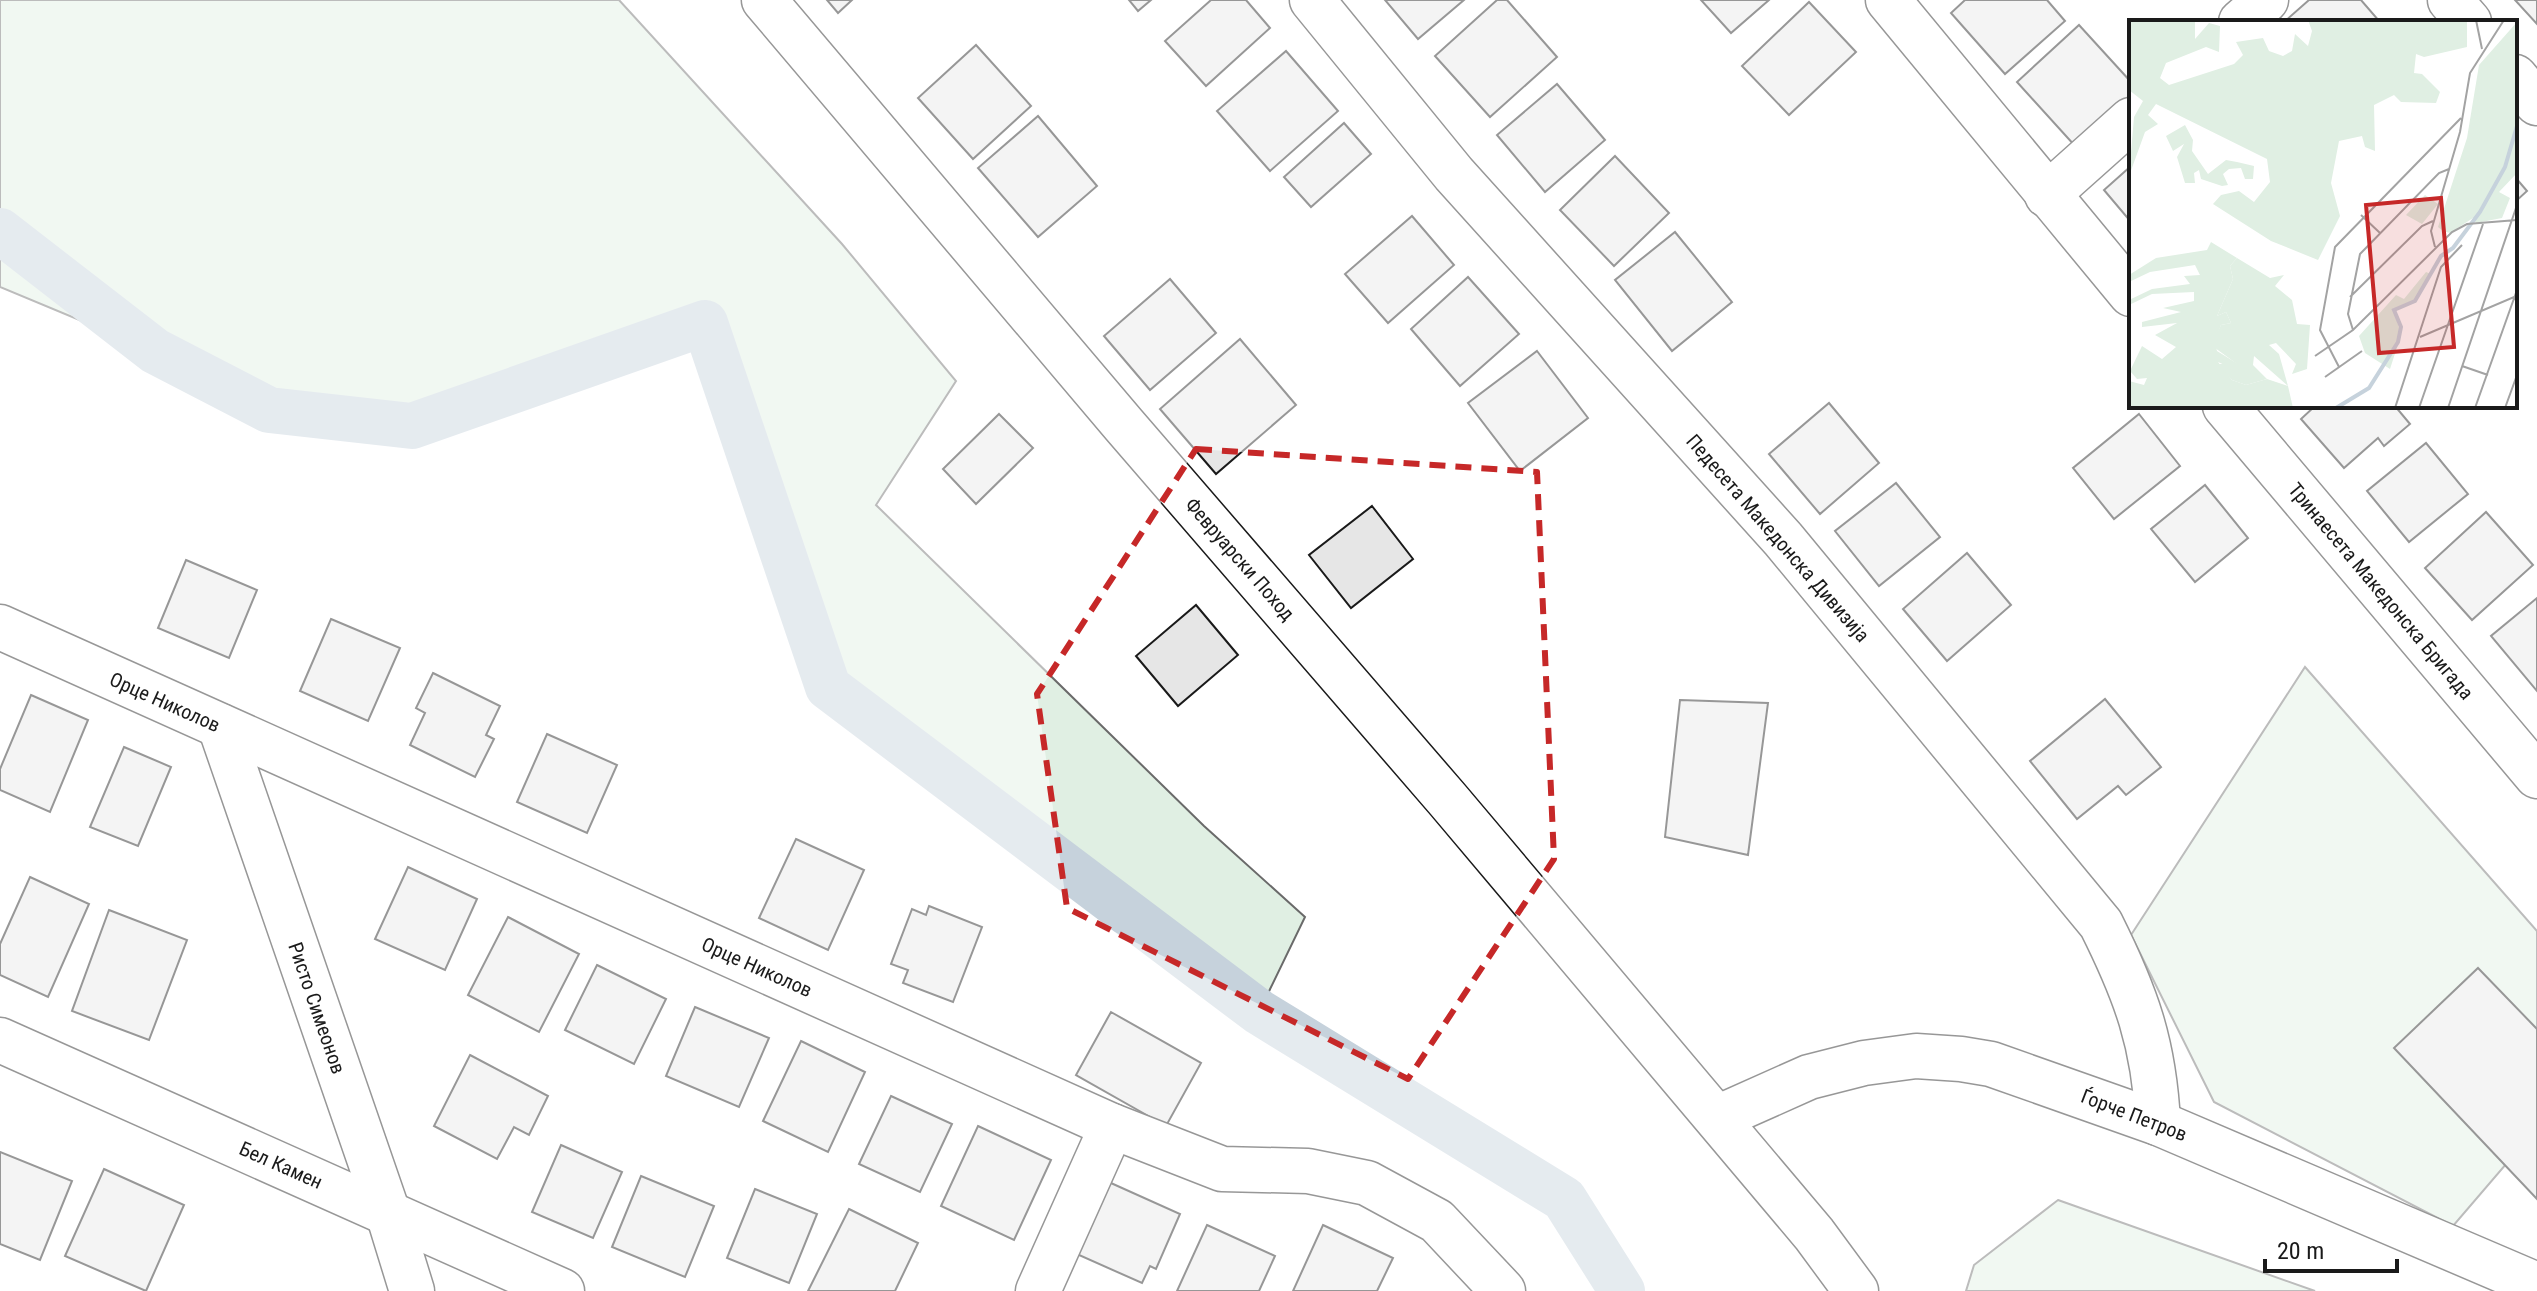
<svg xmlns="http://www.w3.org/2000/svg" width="2537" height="1291" font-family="'Roboto Condensed',sans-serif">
  <rect width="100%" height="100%" fill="#fff"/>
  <!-- green -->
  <g fill="#e0efe3" stroke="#6a6a6a" stroke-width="2">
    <path d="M0,0h619l223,244 114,137 -80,124 328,321 101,91 -46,95 -426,-309 -128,-379 -293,102 -143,-16 -115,-59 -154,-64z"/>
    <path d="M2305,667l232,264v197l-84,98 -239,-124 -83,-167z"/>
    <path d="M2058,1200l257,91h-349l8,-26z"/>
  </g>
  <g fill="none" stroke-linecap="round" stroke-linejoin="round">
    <!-- canal -->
    <path stroke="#c6d2dc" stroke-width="46" d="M0,231l155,120 114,59 143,16 293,-103 123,364 431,325 305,187 58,92"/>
  </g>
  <!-- building -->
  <g fill="#e6e6e6" stroke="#1a1a1a" stroke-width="2">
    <path d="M827,0h25l-14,13z"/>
    <path d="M1129,0h22l-13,11z"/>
    <path d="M1211,0h35l24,28 -64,58 -41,-45z"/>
    <path d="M1385,0h79l-46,39z"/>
    <path d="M1497,0h10l50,57 -67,60 -55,-61z"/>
    <path d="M1701,0h68l-38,33z"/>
    <path d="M1965,0h82l18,21 -60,53 -54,-61z"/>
    <path d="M2309,0h52l19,22h-96z"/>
    <path d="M2515,0h22v24z"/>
    <path d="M1809,2l47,50 -67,63 -47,-49z"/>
    <path d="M2079,25l52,57v14l-55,51 -59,-65z"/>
    <path d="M976,45l55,61 -58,53 -55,-61z"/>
    <path d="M1286,51l52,60 -68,60 -53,-60z"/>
    <path d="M1557,84l48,56 -60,52 -48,-57z"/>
    <path d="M1038,116l59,70 -59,51 -60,-69z"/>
    <path d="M1344,123l27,31 -60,53 -27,-30z"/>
    <path d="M1615,156l54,57 -55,53 -54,-56z"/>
    <path d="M2131,166v56l-27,-32z"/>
    <path d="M2515,177l12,14 -12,11z"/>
    <path d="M1412,216l42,49 -66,58 -43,-49z"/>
    <path d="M1675,232l57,70 -60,49 -57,-71z"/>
    <path d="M1468,277l51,57 -59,52 -49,-57z"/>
    <path d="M1170,279l46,54 -66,57 -46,-54z"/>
    <path d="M1240,339l56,66 -80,69 -56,-65z"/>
    <path d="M1537,351l51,67 -68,53 -52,-68z"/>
    <path d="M1829,403l50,60 -59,51 -51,-60z"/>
    <path d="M2315,406h80l15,18 -26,22 -6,-8 -34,30 -43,-49z"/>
    <path d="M999,414l34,34 -57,56 -33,-35z"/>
    <path d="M2139,414l41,52 -66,53 -41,-51z"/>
    <path d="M2426,443l42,51 -59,48 -42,-51z"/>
    <path d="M1896,483l44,54 -61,49 -44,-55z"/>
    <path d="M2205,485l43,53 -53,44 -44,-53z"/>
    <path d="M1372,506l41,53 -62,49 -42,-53z"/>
    <path d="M2486,512l47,53 -61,55 -47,-52z"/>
    <path d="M1967,553l44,52 -64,56 -44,-52z"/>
    <path d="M186,560l71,30 -28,68 -71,-30z"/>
    <path d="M2537,598v93l-46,-55z"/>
    <path d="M1196,605l42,50 -60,51 -42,-50z"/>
    <path d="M331,619l69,29 -32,73 -68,-30z"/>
    <path d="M433,673l67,33 -14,29 8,4 -19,38 -65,-32 15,-32 -9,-5z"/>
    <path d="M31,695l57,25 -38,92 -50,-22v-21z"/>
    <path d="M2105,699l56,68 -35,28 -8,-9 -41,33 -47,-58z"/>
    <path d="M1680,700l88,3 -20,152 -83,-18z"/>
    <path d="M547,734l70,31 -30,68 -70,-31z"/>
    <path d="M124,747l47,20 -33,79 -48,-19z"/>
    <path d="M796,839l68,31 -36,80 -69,-32z"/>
    <path d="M408,867l69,32 -32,71 -70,-31z"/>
    <path d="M30,877l59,27 -41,93 -48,-22v-31z"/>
    <path d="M929,906l53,21 -29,75 -50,-19 5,-13 -17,-6 21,-55 14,6z"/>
    <path d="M109,910l78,30 -38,100 -77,-29z"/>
    <path d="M508,917l71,37 -40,78 -71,-37z"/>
    <path d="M597,965l69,34 -32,65 -69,-34z"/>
    <path d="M2478,968l59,61v170l-143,-151z"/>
    <path d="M695,1007l74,31 -30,69 -73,-31z"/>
    <path d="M1111,1012l90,51 -35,63 -90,-51z"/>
    <path d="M801,1041l64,31 -37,80 -65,-31z"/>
    <path d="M470,1055l78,41 -19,39 -15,-8 -17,32 -63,-33z"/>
    <path d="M891,1096l61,28 -32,68 -61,-28z"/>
    <path d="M978,1126l73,34 -37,80 -73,-34z"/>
    <path d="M561,1145l61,27 -29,66 -61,-26z"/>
    <path d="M0,1152l72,29 -32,79 -40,-16z"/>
    <path d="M104,1169l80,36 -38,86 -81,-35z"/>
    <path d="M641,1176l73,30 -29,71 -73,-30z"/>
    <path d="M1102,1179l78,35 -24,55 -6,-3 -8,17 -72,-32z"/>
    <path d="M755,1189l62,25 -28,69 -62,-25z"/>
    <path d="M849,1209l69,34 -23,48h-87z"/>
    <path d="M1207,1225l68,31 -16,35h-82z"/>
    <path d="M1323,1225l70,33 -16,33h-84z"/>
  </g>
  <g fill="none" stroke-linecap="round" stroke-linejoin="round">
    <defs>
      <g id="minor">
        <path d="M764,0l360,425 324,375 366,434 42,57"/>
        <path d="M1312,0l142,174 329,365 318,385c35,70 53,119 57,199"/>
        <path d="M1888,0l243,294"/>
        <path d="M2450,0l19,22"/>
        <path d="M2241,22l25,-22"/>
        <path d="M2515,77l22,26"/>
        <path d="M2047,195l84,-75"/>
        <path d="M2225,406l312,370"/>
        <path d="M0,627l1112,499 110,43 86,2 59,12 70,38 66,70"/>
        <path d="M220,726l168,487 24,78"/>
        <path d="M0,1040l562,251"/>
        <path d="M1717,1118l92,-41 55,-14 52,-7 45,3 30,5 167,59 379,162"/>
        <path d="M1038,1291l74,-165"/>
      </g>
    </defs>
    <!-- minor casing -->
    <use href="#minor" stroke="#1a1a1a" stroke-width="47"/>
    <!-- minor -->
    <use href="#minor" stroke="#fff" stroke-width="44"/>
  </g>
  <!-- marked area -->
  <path d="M0 0H2537V1291H0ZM1196,449l341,23 17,387 -146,220 -341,-171 -30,-214z" fill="#fff" fill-opacity=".55" fill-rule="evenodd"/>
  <path fill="none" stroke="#c62828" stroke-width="6" stroke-dasharray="16 10" stroke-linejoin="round" d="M1196,449l341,23 17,387 -146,220 -341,-171 -30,-214z"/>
  <g text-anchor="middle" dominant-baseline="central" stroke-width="6" stroke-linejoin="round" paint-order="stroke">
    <!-- street labels -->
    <g font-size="20" fill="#1a1a1a" stroke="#fff">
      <text transform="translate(1778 538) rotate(49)">Педесета Македонска Дивизија</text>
      <text transform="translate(1240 559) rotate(49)">Февруарски Поход</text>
      <text transform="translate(2381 591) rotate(50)">Тринаесета Македонска Бригада</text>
      <text transform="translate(165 702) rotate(24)">Орце Николов</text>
      <text transform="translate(757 967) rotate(24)">Орце Николов</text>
      <text transform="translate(317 1008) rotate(71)">Ристо Симеонов</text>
      <text transform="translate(2134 1115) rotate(21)">Ѓорче Петров</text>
      <text transform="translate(281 1165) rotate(24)">Бел Камен</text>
    </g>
  </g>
  <!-- overview -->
  <g transform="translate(2129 20)">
    <rect width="388" height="388" fill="#fff"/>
    <path d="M0,0h66v19l14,-16 11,3 -1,26 -13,-5 -40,16 -6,15 9,7 65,-21 9,-9 -7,-13 27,-4 6,13 14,5 9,-5 3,-17 13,12 4,-15 -4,-11h159v27l-43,10 -8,-3 -2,19 8,1 18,18 -4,11 -35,-1 -7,-7 -20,10 1,46 -10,-4 -3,-11 -23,5 -8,42 9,33 -22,44 -47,-19 -58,-37 8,-9 18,-4 15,11 16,-20 -3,-23 -111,-55 -8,11 10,9 -13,8 -16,44 5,-59 9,-16 -14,-11zM388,2v151l-18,19 11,6 -8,20 -26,5 -3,-5 -23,15 -7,-2 -5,-4 29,-89 12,-73zM56,105l8,15 -1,11 16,23 18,-14 11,2 17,4 -1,13h-8l-4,-11 -12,1 -6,5 5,11 -6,1 -21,-7 -2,-9 -5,3 1,10h-10l-8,-26 7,-13 -11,7 -7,-15zM296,175l13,9 -16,20 -16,-9zM82,222l26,16 -7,8 3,13 -16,37 9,-4 5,11 -10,2 -6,16 2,10 21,13 -9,3 -11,-5 14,18 14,5 21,-6 21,7 5,22h-164v-27l15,4 3,-7 -10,1 -7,-8 12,-25 20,13 14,-12 -21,-12 22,-12 -35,4v-5l39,-10 -18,-4 31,-7v-9l-42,2 -23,11v-5l23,-11 38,-5 -6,-8 16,-1 -5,-10 -45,7 -21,10v-7l27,-17 51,-8zM297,252l5,2 -15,27 -22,9 7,25 -11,34 -25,-16 -6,-17 37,-41 8,4z" fill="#e0efe3"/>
    <path d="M108,238l33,20 14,-3 -9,11 17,14 5,24 13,1 -3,44 -15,5 4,-10 -20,-21 -7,2 10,9 9,32 -34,-30 -1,9 14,14 -21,6 -14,-5 -15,-16h20l-26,-19 10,-20 10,-2 -5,-11 -9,4 16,-37 -3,-13z" fill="#e0efe3"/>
    <path fill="none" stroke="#c6d2dc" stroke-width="4" d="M207,388l33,-20 29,-46 3,-15 -7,-17 21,-9 26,-45 12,-8 27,-36 25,-45 12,-41"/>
    <path fill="none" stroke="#a3a3a3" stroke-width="2" d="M347,0l6,29M232,195l19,18M306,227l-4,-16 29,-99 10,-59 34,-53M221,277l72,-71 11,-5M224,310l-5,-16 12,-60 79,-81 10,-4M291,317l94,-40 3,5M186,336l38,-26 99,-98 15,-8 50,-4M333,346l26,9M210,347l-19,-37 15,-83 126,-129M196,357l37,-26M266,388l46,-141 21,-22M290,388l64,-184M319,388l69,-203M346,388l42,-118M376,388l12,-33"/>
    <path fill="#c62828" fill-opacity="0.15" stroke="#c62828" stroke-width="4" d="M312,178l13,149 -75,6 -13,-148z"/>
    <rect width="388" height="388" fill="none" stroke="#1a1a1a" stroke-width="4"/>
  </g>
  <!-- scale -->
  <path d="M2265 1259v12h132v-12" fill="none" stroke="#1a1a1a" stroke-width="4"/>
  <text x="2277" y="1259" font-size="24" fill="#1a1a1a" stroke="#ffffff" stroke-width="6" paint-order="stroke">20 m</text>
</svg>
